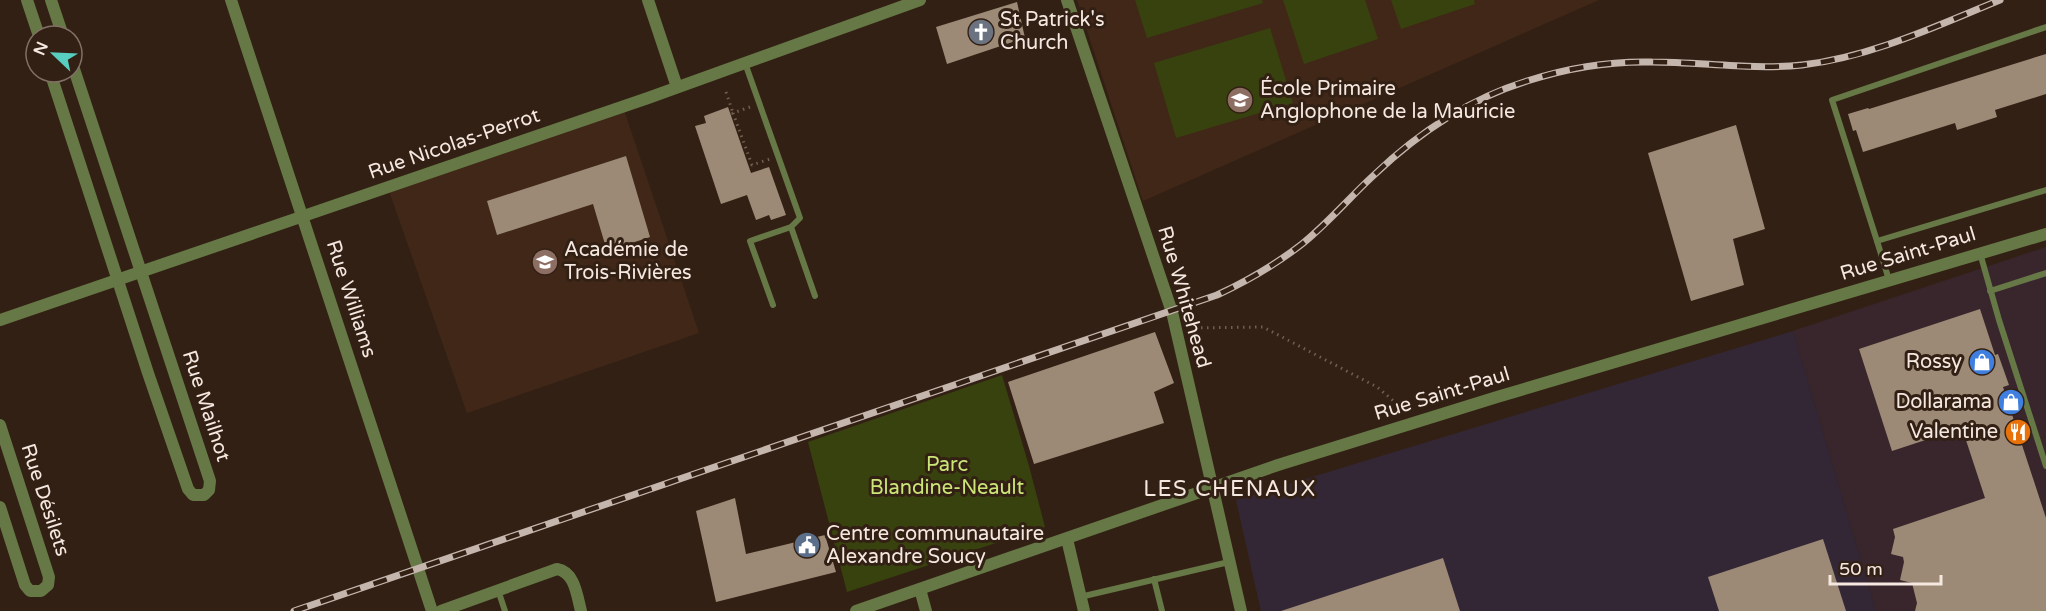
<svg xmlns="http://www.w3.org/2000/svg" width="2046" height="611" font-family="'Varela Round',sans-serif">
  <rect width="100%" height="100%" fill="#332014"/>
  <!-- commercial -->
  <path fill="#39262c" d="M2046,247v364h-170l-83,-280z"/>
  <!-- industrial -->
  <path fill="#342735" d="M1793,331l83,280h-615l-25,-111z"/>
  <!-- built -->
  <g fill="#402718">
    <path d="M1077,0h522l-456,201z"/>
    <path d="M624,110l75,223 -232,80 -78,-222z"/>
  </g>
  <!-- green -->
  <g fill="#38420e">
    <path d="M1135,0h127l1,3 -116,35z"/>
    <path d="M1283,0h82l13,39 -74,25z"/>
    <path d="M1391,0h83l1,4 -74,25z"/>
    <path d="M1270,28l23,75 -117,35 -22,-75z"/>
    <path d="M1002,375l27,91 16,61 -198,65 -39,-150z"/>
  </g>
  <!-- building -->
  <g fill="#9c8a76">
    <path d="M1017,2l8,36 -78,26 -11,-37z"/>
    <path d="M2046,54v40l-51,16 2,7 -40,13 -2,-7 -92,29 -7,-22 -3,1 -5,-17 20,-6 1,1z"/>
    <path d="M728,107l23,66 18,-6 17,48 -15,5 -2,-5 -13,5 -9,-25 -26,9 -26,-78 11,-3 -2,-7z"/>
    <path d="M1736,125l29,104 -32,10 11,46 -53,16 -43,-148z"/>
    <path d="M626,156l24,81 -43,14 -14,-47 -96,31 -10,-34z"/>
    <path d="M1980,309l15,46 3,-1 11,31 -6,2 43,131v93h-131l2,-8 -5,-20 -12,-3 4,-18 -1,-5 -12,-3 4,-17 -2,-8 92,-31 -23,-70 -70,23 -33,-102z"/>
    <path d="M1155,332l19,51 -20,9 10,31 -130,41 -26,-82z"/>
    <path d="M735,498l11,56 79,-19 11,37 -120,30 -20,-91z"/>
    <path d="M1823,539l23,72h-127l-11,-34z"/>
    <path d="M1443,558l17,53h-179z"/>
  </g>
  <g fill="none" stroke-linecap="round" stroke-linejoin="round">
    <!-- path -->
    <g stroke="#6f5e53" stroke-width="3" stroke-dasharray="1.5 4.5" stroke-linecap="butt">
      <path d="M726,92l7,21 -2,1"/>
      <path d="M750,107l-17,6 19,52 18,-6"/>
      <path d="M1189,328l74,-1 114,60 31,26"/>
    </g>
    <!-- service -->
    <g stroke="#657845" stroke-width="6">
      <path d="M745,63l55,155 -9,9 -41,14 23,64"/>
      <path d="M791,227l24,69"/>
      <path d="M1877,241l-45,-141 214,-73"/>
      <path d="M1980,253l19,67 47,146"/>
      <path d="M1889,280l-12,-39 169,-51"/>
      <path d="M1990,291l56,-18"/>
      <path d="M1154,579l8,32"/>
      <path d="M498,590l7,21"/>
      <path d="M1080,597l149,-35"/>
    </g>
    <!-- minor -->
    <g stroke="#657845" stroke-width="12">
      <path d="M27,0l12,36"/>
      <path d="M51,0l12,36"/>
      <path d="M231,0l201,611"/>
      <path d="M648,0l29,87"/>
      <path d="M1067,0l105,312 69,299"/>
      <path d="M50,72l98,301 40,116 5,6h11l5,-5 1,-9 -138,-418"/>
      <path d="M0,320l648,-222 272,-98"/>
      <path d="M0,425l49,152 -1,8 -7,6h-11l-5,-6 -25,-78"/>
      <path d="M1067,539l17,72"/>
      <path d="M920,589l6,22"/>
      <path d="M441,611l116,-42c18,3 20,27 24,42"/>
      <path d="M856,611l422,-146 219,-68 549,-163"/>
    </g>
    <defs>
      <path id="rail" d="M294,611l923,-316c30,-14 58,-30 85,-51 26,-21 48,-47 72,-69 44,-42 95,-76 153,-94 40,-13 83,-20 125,-19 50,0 100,8 150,3 69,-8 134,-39 198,-65"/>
    </defs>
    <!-- rail casing -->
    <use href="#rail" stroke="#c5b6ad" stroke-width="7"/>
    <!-- rail -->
    <use href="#rail" stroke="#332014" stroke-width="4.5" stroke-dasharray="14" stroke-linecap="butt"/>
  </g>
  <!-- icons -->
  <defs>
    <symbol id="church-disc" viewBox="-11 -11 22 22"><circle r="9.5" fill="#6b7280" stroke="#332014"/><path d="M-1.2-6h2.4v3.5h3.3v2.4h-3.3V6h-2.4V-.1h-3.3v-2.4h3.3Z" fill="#fff"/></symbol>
    <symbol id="school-disc" viewBox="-11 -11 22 22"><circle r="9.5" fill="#8d6e63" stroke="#332014"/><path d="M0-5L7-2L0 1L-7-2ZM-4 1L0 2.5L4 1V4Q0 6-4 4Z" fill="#fff"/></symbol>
    <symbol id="university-disc" viewBox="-11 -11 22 22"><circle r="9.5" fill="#8d6e63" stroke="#332014"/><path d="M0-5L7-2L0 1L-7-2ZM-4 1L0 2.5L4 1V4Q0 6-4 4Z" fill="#fff"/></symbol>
    <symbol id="shop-disc" viewBox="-11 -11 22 22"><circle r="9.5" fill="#3f7fe0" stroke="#332014"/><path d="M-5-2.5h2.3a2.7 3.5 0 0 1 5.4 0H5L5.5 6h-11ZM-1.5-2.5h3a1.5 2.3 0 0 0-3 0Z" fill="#fff"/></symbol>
    <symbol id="restaurant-disc" viewBox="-11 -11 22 22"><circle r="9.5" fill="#e8710a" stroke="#332014"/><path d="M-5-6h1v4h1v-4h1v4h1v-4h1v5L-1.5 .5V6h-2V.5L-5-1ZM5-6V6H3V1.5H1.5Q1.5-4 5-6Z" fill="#fff"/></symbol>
    <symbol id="civic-disc" viewBox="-11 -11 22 22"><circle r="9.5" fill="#5c6f8a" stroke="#332014"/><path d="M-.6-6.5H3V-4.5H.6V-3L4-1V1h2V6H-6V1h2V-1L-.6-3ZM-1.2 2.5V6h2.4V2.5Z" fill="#fff"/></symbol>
  </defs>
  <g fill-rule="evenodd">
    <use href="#church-disc" x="966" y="17" width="30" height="30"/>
    <use href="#school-disc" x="1225" y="85" width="30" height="30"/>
    <use href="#university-disc" x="530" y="247" width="30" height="30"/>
    <use href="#shop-disc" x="1967" y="347" width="30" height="30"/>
    <use href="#shop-disc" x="1996" y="387" width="30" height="30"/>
    <use href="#restaurant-disc" x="2003" y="417" width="30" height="30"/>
    <use href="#civic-disc" x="792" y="530" width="30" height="30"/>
  </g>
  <g text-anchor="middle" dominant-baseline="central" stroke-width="6" stroke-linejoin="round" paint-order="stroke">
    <!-- poi labels -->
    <g font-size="20" fill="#f5e8e0" stroke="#332014" text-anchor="start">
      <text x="1000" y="20">St Patrick's<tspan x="1000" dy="23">Church</tspan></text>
      <text x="1260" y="89">École Primaire<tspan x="1260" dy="23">Anglophone de la Mauricie</tspan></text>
      <text x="564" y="250">Académie de<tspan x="564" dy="23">Trois-Rivières</tspan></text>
      <text x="1962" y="362" text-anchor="end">Rossy</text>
      <text x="1992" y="402" text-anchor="end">Dollarama</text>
      <text x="1998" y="432" text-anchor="end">Valentine</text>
      <text x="826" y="534">Centre communautaire<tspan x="826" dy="23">Alexandre Soucy</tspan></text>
    </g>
    <!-- street labels -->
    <g font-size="20" fill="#f5e8e0" stroke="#332014">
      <text transform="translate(454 144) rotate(-19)">Rue Nicolas-Perrot</text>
      <text transform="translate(1908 254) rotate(-17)">Rue Saint-Paul</text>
      <text transform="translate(1184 297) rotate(74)">Rue Whitehead</text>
      <text transform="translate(351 299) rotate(72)">Rue Williams</text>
      <text transform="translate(1442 394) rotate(-17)">Rue Saint-Paul</text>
      <text transform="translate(206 406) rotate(72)">Rue Mailhot</text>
      <text transform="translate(45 500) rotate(72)">Rue Désilets</text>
    </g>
    <!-- park labels -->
    <g font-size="20" fill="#cbe577" stroke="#332014">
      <text x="947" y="465">Parc<tspan x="947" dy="23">Blandine-Neault</tspan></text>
    </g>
    <!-- quarter labels -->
    <g font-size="22" letter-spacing="1.5" fill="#f5e8e0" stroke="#332014">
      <text x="1230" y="489">LES CHENAUX</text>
    </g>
  </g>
  <!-- north arrow -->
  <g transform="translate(54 54) rotate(293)"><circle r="28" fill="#332014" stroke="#817066" stroke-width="1.5"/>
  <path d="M0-4.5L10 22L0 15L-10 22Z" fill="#58cec0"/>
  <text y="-9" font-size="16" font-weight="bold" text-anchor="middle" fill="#f5e8e0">N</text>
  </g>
  <!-- scale -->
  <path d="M1830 575v9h111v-9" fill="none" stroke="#f5e8e0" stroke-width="3"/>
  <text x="1839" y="575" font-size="18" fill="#f5e8e0" stroke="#332014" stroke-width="4.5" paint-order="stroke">50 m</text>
</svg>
